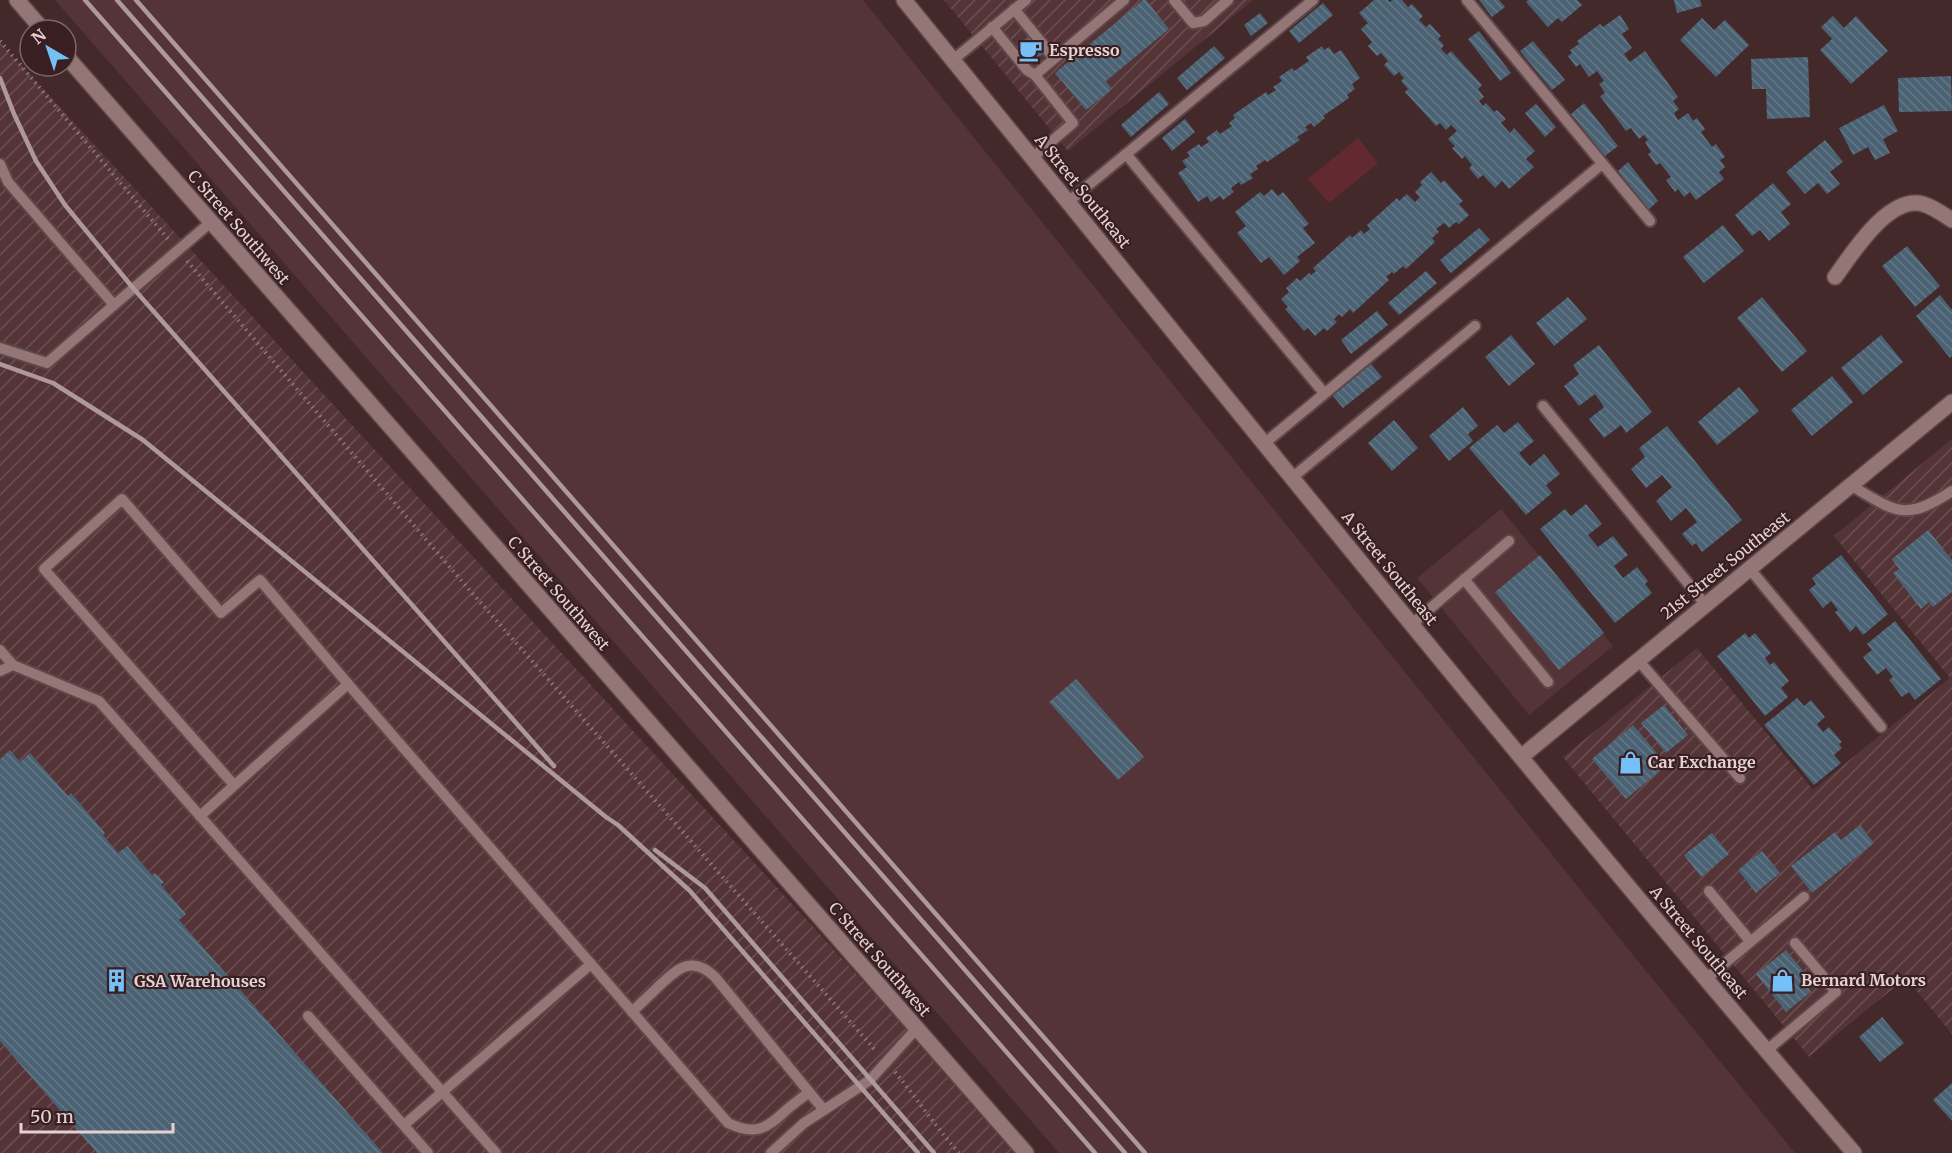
<svg xmlns="http://www.w3.org/2000/svg" width="1952" height="1153" font-family="Merriweather,serif">
  <defs>
    <pattern id="industrial-furrows" width="10" height="10" patternUnits="userSpaceOnUse" patternTransform="scale(1.5)"><rect width="10" height="10" fill="#543437"/><path d="M-1 1l2-2M0 10L10 0M9 11l2-2" fill="none" stroke="#6c5053"/></pattern>
    <pattern id="building-back-hatch" width="6" height="6" patternUnits="userSpaceOnUse" patternTransform="scale(1.5)"><rect width="6" height="6" fill="#4a6273"/><path d="M-1 5l2 2M0 0l6 6M5-1l2 2" fill="none" stroke="#647886"/></pattern>
  </defs>
  <rect width="100%" height="100%" fill="#44292b"/>
  <!-- built -->
  <g fill="#543437">
    <path d="M55,0h808l770,955 162,198h-736z"/>
    <path d="M1501,509l112,137 -84,69 -112,-137z"/>
  </g>
  <!-- industrial -->
  <g fill="url(#industrial-furrows)">
    <path d="M944,0h309l-185,151z"/>
    <path d="M0,42l1021,1111h-1021z"/>
    <path d="M1952,439v595l-46,-56 -97,79 -246,-300 134,-109 116,142 137,-112 -116,-142z"/>
  </g>
  <!-- pitch -->
  <path fill="#632931" d="M1358,138l20,25 -49,40 -21,-24z"/>
  <!-- building -->
  <g fill="url(#building-back-hatch)">
    <path d="M1143,0h3l23,29 -63,52 6,8 -26,21 -31,-37z"/>
    <path d="M1374,0h14l2,2 2,-2h10l6,7 4,-3 11,12 -4,4 7,7 4,-3 11,12 -3,3 6,6 -3,4 6,6 4,-4 31,34 -4,4 6,8 -5,4 4,5 3,-3 8,9 3,-2 9,9 -5,4 9,10 4,-5 21,23 -9,8 8,8 -25,22 -7,-8 -7,7 -12,-13 -5,4 -9,-11 3,-3 -7,-9 -3,3 -10,-11 3,-2 -7,-7 9,-8 -6,-6 -5,5 -6,-7 -4,3 -31,-34 3,-3 -7,-8 3,-3 -5,-6 -5,4 -10,-11 4,-4 -7,-8 -4,3 -9,-10 4,-4 -11,-13 7,-6 -9,-10z"/>
    <path d="M1479,0h20l6,7 -13,10z"/>
    <path d="M1528,0h49l5,5 -20,17 -4,-4 -10,9 -22,-25z"/>
    <path d="M1674,0h26l2,6 -25,7z"/>
    <path d="M1323,3l10,12 -34,28 -10,-12z"/>
    <path d="M1260,13l8,10 -17,13 -7,-11z"/>
    <path d="M1620,15l9,14 -7,5 10,14 -8,6 6,8 15,-11 33,46 -5,4 6,8 -5,4 4,7 10,-7 5,8 4,-3 8,11 -4,3 11,15 4,-3 9,13 -5,3 5,7 -6,5 5,7 -28,21 -6,-8 -6,5 -6,-8 -3,3 -9,-12 5,-3 -11,-14 -4,2 -8,-11 3,-2 -6,-10 3,-2 -4,-5 -5,4 -8,-11 -5,3 -26,-35 5,-3 -6,-9 5,-3 -7,-10 -8,6 -9,-13 -4,3 -8,-11 4,-3 -2,-3 9,-6 -2,-3 23,-17 3,3z"/>
    <path d="M1833,16l11,12 12,-12 32,35 -37,33 -31,-34 12,-11 -11,-12z"/>
    <path d="M1702,18l12,12 11,-10 24,25 -33,32 -36,-37z"/>
    <path d="M1479,31l32,42 -11,8 -32,-42z"/>
    <path d="M1030,37l13,17 -11,9 -14,-17z"/>
    <path d="M1533,41l32,39 -13,10 -32,-39z"/>
    <path d="M1214,46l11,12 -38,32 -10,-12z"/>
    <path d="M1322,46l2,4 5,-3 5,7 7,-4 19,28 -8,6 3,5 -8,6 2,3 -26,18 2,2 -11,9 -3,-4 -6,4 3,3 -11,7 3,3 -33,22 -2,-2 -9,6 2,3 -8,5 3,4 -12,7 -2,-3 -8,6 3,4 -11,8 -3,-4 -9,6 -4,-6 -9,6 -20,-29 9,-6 -5,-6 8,-5 -3,-4 12,-8 2,3 8,-5 -3,-4 11,-8 3,4 12,-8 -3,-3 6,-5 -2,-3 33,-23 2,3 8,-5 -3,-3 9,-6 -3,-4 13,-9 2,3 15,-10 -3,-4z"/>
    <path d="M1808,57l2,60 -43,2 -1,-30h-14l-1,-30z"/>
    <path d="M1951,76l1,35 -53,1 -1,-34z"/>
    <path d="M1159,92l10,12 -38,33 -10,-12z"/>
    <path d="M1584,103l34,43 -13,10 -34,-42z"/>
    <path d="M1536,104l20,23 -11,10 -20,-24z"/>
    <path d="M1884,105l14,26 -15,8 7,14 -15,7 -7,-13 -15,8 -14,-27z"/>
    <path d="M1185,119l10,13 -23,19 -10,-13z"/>
    <path d="M1825,140l18,22 -13,10 10,12 -13,10 -9,-11 -13,11 -19,-22z"/>
    <path d="M1628,162l30,39 -10,9 -30,-39z"/>
    <path d="M1431,172l10,11 3,-3 19,21 -4,3 10,11 -10,9 -3,-2 -7,6 -5,-5 -8,6 3,3 -7,6 3,4 -29,27 -3,-3 -9,8 -2,-2 -6,5 3,3 -36,33 -3,-4 -8,8 -3,-3 -5,5 3,3 -10,9 -3,-3 -9,8 -7,-8 -4,3 -19,-22 3,-2 -7,-8 8,-7 -3,-4 11,-10 3,3 9,-8 2,2 5,-4 -3,-3 37,-33 2,3 9,-8 3,4 6,-5 -3,-4 30,-27 2,3 8,-7 8,8 5,-5 -5,-5 7,-7 -2,-3z"/>
    <path d="M1773,183l18,21 -10,8 9,12 -21,17 -9,-11 -8,6 -17,-21z"/>
    <path d="M1272,189l6,7 5,-4 26,32 -6,4 12,15 -18,14 3,4 -16,14 -15,-18 -8,6 -24,-30 9,-7 -11,-14 25,-20 4,4z"/>
    <path d="M1723,225l21,26 -40,32 -21,-26z"/>
    <path d="M1479,228l11,12 -39,33 -11,-13z"/>
    <path d="M1907,246l33,40 -25,21 -33,-41z"/>
    <path d="M1426,271l11,12 -38,32 -11,-12z"/>
    <path d="M1940,295l12,15v46l-2,2 -34,-42z"/>
    <path d="M1568,297l19,22 -33,27 -18,-23z"/>
    <path d="M1762,297l45,54 -25,21 -45,-54z"/>
    <path d="M1377,311l11,14 -37,29 -10,-14z"/>
    <path d="M1511,335l24,29 -26,22 -24,-29z"/>
    <path d="M1881,335l22,27 -40,33 -22,-27z"/>
    <path d="M1599,345l53,67 -26,21 -5,-8 -17,13 -15,-19 15,-12 -9,-13 -16,12 -15,-20 15,-12 -6,-9z"/>
    <path d="M1371,364l11,13 -39,31 -11,-13z"/>
    <path d="M1832,376l21,26 -41,34 -21,-26z"/>
    <path d="M1739,387l20,24 -42,34 -19,-23z"/>
    <path d="M1463,407l15,19 -10,8 5,7 -24,20 -20,-25z"/>
    <path d="M1394,420l24,28 -26,23 -24,-28z"/>
    <path d="M1518,422l16,19 -15,12 11,13 14,-12 16,20 -14,11 6,8 -26,22 -57,-67 28,-23 7,8z"/>
    <path d="M1667,426l75,94 -40,32 -6,-9 -4,3 -10,-12 15,-12 -11,-14 -15,13 -15,-20 16,-14 -10,-12 -16,13 -15,-19 14,-12 -6,-9z"/>
    <path d="M1586,504l16,20 -14,11 10,12 15,-11 15,19 -14,11 9,12 14,-11 11,14 -3,3 7,9 -37,30 -75,-94 25,-20 6,7z"/>
    <path d="M1928,530l24,30v32l-19,15 -4,-5 -8,7 -28,-36 6,-4 -7,-10z"/>
    <path d="M1540,555l64,78 -45,37 -64,-78z"/>
    <path d="M1841,555l47,59 -25,21 -7,-9 -6,6 -15,-20 3,-2 -7,-9 -8,7 -14,-18 7,-6 -4,-6z"/>
    <path d="M1895,621l46,58 -26,21 -6,-8 -7,5 -13,-17 4,-3 -7,-9 -9,7 -14,-18 9,-7 -5,-6z"/>
    <path d="M1745,633l4,5 6,-5 16,20 -6,5 5,7 4,-3 15,19 -8,7 7,9 -23,19 -48,-60z"/>
    <path d="M1076,679l68,78 -26,23 -69,-78z"/>
    <path d="M1797,698l7,8 7,-6 14,17 -8,7 6,8 6,-5 13,15 -3,2 3,4 -8,7 7,8 -27,22 -50,-60z"/>
    <path d="M1664,705l24,30 -22,18 -25,-30z"/>
    <path d="M1633,725l34,40 -41,34 -34,-40z"/>
    <path d="M10,750l10,12 10,-9 38,43 3,-3 34,40 -2,2 15,18 9,-7 25,29 3,-2 9,9 -3,3 25,29 -7,6 204,233h-286l-97,-112v-282z"/>
    <path d="M1860,825l14,18 -62,50 -21,-27 44,-34 6,8z"/>
    <path d="M1712,833l17,21 -28,23 -17,-22z"/>
    <path d="M1762,851l18,22 -24,20 -18,-23z"/>
    <path d="M1786,950l23,28 -5,4 7,10 -25,20 -30,-38z"/>
    <path d="M1882,1017l22,26 -24,19 -21,-25z"/>
    <path d="M1952,1083v38l-19,-21z"/>
  </g>
  <g fill="none" stroke-linecap="round" stroke-linejoin="round">
    <defs>
      <g id="lane">
        <path d="M1174,0l19,23 11,-2 24,-21"/>
        <path d="M1467,0l183,221"/>
        <path d="M1014,9l40,49"/>
        <path d="M992,27l35,43 8,5"/>
        <path d="M953,60l73,-60"/>
        <path d="M1126,154l198,239"/>
        <path d="M1032,158l41,-35 -38,-48 89,-75"/>
        <path d="M0,164l8,18 106,123 97,-83"/>
        <path d="M1068,202l245,-202"/>
        <path d="M0,348l47,15 67,-58"/>
        <path d="M1543,406l162,198"/>
        <path d="M1265,443l337,-279"/>
        <path d="M1293,477l182,-151"/>
        <path d="M1850,485c45,26 54,38 102,6"/>
        <path d="M1749,568l132,159"/>
        <path d="M1464,579l84,103"/>
        <path d="M1412,624l97,-83"/>
        <path d="M0,650l13,15 86,36 397,452"/>
        <path d="M1638,660l102,118"/>
        <path d="M0,671l13,-6"/>
        <path d="M348,684l243,280 -187,161"/>
        <path d="M200,816c49,-44 99,-88 148,-132l-88,-104 -39,33 -99,-114 -78,70 190,216"/>
        <path d="M1709,891l41,50"/>
        <path d="M591,964l137,159c25,12 37,7 55,-10 8,-8 18,-14 26,-21l15,18"/>
        <path d="M1706,979l98,-82"/>
        <path d="M632,1012c9,-9 18,-17 27,-26 19,-18 33,-31 56,-9l94,115"/>
        <path d="M308,1016l120,137"/>
        <path d="M1766,1051l70,-59 -41,-49"/>
        <path d="M771,1153l33,-30 66,-43 47,-52"/>
      </g>
      <path id="street" d="M1835,277c17,-23 53,-82 88,-73 10,3 20,10 29,16"/>
      <g id="secondary">
        <path d="M17,0l26,30"/>
        <path d="M904,0c314,386 625,775 950,1153"/>
        <path d="M66,56l960,1097"/>
        <path d="M1521,757l431,-355"/>
      </g>
    </defs>
    <!-- lane casing -->
    <use href="#lane" stroke="#5d4749" stroke-width="14"/>
    <!-- street casing -->
    <use href="#street" stroke="#5d4749" stroke-width="18"/>
    <!-- secondary casing -->
    <use href="#secondary" stroke="#5d4749" stroke-width="18"/>
    <!-- path -->
    <g stroke="#8e7779" stroke-width="4" stroke-dasharray="1.5 4.5" stroke-linecap="butt">
      <path d="M0,41l168,198"/>
      <path d="M187,261l279,325 410,465"/>
      <path d="M895,1072c22,27 41,55 64,81"/>
    </g>
    <!-- lane -->
    <use href="#lane" stroke="#957677" stroke-width="10"/>
    <!-- street -->
    <use href="#street" stroke="#957677" stroke-width="15"/>
    <!-- secondary -->
    <use href="#secondary" stroke="#957677" stroke-width="15"/>
    <!-- rail -->
    <g stroke="#ae999a" stroke-width="4.5">
      <path d="M85,0l1010,1153"/>
      <path d="M117,0l1008,1153"/>
      <path d="M136,0l1009,1153"/>
      <path d="M0,78l14,36 22,47 29,44 68,83 421,478"/>
      <path d="M0,364l53,19 90,57 463,377 12,8 72,66 228,262"/>
      <path d="M655,850l50,38 229,265"/>
    </g>
  </g>
  <!-- icons -->
  <defs>
    <symbol id="cafe-bare" viewBox="-9 -9 18 18"><path d="M-5.5-4.5H6V0H3Q3 3.5 0 3.5H-2.5Q-5.5 3.5-5.5 0ZM3-3.2v2h1.7v-2ZM-6 4.5H4V6H-6Z" fill="#75c0f6" stroke="#391f22" stroke-width="2.5" paint-order="stroke"/></symbol>
    <symbol id="shop-bare" viewBox="-9 -9 18 18"><path d="M-5-2.5h2.3a2.7 3.5 0 0 1 5.4 0H5L5.5 6h-11ZM-1.5-2.5h3a1.5 2.3 0 0 0-3 0Z" fill="#75c0f6" stroke="#391f22" stroke-width="2.5" paint-order="stroke"/></symbol>
    <symbol id="building-bare" viewBox="-9 -9 18 18"><path d="M-4-6H4V6H1V3H-1V6H-4ZM-2.5-4.3h1.7v1.8h-1.7ZM.8-4.3h1.7v1.8H.8ZM-2.5-1h1.7V.8h-1.7ZM.8-1h1.7V.8H.8Z" fill="#75c0f6" stroke="#391f22" stroke-width="2.5" paint-order="stroke"/></symbol>
  </defs>
  <g fill-rule="evenodd">
    <use href="#cafe-bare" x="1014" y="34" width="33" height="33"/>
    <use href="#shop-bare" x="1614" y="746" width="33" height="33"/>
    <use href="#shop-bare" x="1766" y="964" width="33" height="33"/>
    <use href="#building-bare" x="100" y="964" width="33" height="33"/>
  </g>
  <g text-anchor="middle" dominant-baseline="central" stroke-width="4.5" stroke-linejoin="round" paint-order="stroke">
    <!-- poi labels -->
    <g font-size="16" font-weight="bold" fill="#e4d2d3" stroke="#391f22" text-anchor="start">
      <text x="1049" y="50">Espresso</text>
      <text x="1648" y="762">Car Exchange</text>
      <text x="1801" y="980">Bernard Motors</text>
      <text x="134" y="981">GSA Warehouses</text>
    </g>
    <!-- street labels -->
    <g font-size="16" fill="#e4d2d3" stroke="#391f22">
      <text transform="translate(1083 191) rotate(51)">A Street Southeast</text>
      <text transform="translate(239 227) rotate(49)">C Street Southwest</text>
      <text transform="translate(1725 565) rotate(-39)">21st Street Southeast</text>
      <text transform="translate(1390 568) rotate(51)">A Street Southeast</text>
      <text transform="translate(559 593) rotate(49)">C Street Southwest</text>
      <text transform="translate(1699 942) rotate(50)">A Street Southeast</text>
      <text transform="translate(880 959) rotate(49)">C Street Southwest</text>
    </g>
  </g>
  <!-- north arrow -->
  <g transform="translate(48 48) rotate(321)"><circle r="28" fill="#391f22" stroke="#7d6769" stroke-width="1.5"/>
  <path d="M0-4.5L10 22L0 15L-10 22Z" fill="#75c0f6"/>
  <text y="-9" font-size="16" font-weight="bold" text-anchor="middle" fill="#e4d2d3">N</text>
  </g>
  <!-- scale -->
  <path d="M21 1123v9h152v-9" fill="none" stroke="#e4d2d3" stroke-width="3"/>
  <text x="30" y="1123" font-size="18" fill="#e4d2d3" stroke="#391f22" stroke-width="4.5" paint-order="stroke">50 m</text>
</svg>
